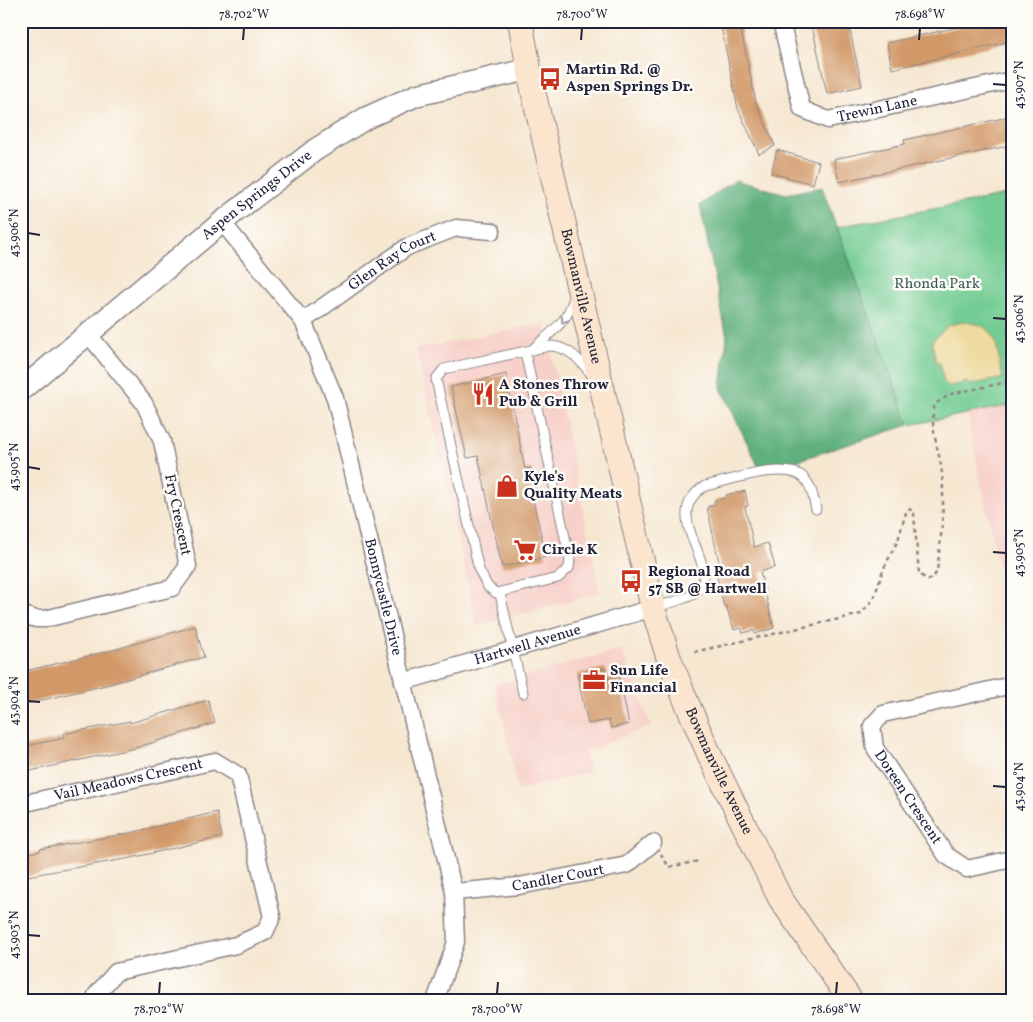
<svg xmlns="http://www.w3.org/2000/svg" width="1033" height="1022" font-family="Vollkorn,serif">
  <rect width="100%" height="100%" fill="#fdfcf7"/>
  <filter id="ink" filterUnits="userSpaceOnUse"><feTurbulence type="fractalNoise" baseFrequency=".02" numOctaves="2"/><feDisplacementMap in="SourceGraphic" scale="10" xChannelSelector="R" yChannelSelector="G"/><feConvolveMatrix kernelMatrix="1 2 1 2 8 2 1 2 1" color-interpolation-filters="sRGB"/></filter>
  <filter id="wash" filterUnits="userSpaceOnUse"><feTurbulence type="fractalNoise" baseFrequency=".0096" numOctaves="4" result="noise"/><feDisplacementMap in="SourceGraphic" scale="20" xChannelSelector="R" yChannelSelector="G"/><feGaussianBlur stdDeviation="1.12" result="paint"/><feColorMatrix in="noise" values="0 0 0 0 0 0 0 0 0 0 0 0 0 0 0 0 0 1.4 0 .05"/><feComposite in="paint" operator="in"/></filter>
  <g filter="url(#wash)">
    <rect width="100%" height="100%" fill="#f6e7d1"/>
    <!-- built -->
    <g fill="#f7d0c9">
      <path d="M545,323l55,270 -123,33 -61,-277z"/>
      <path d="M1012,405v192l-7,1 -38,-184z"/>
      <path d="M622,649l29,77 -66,26 4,20 -71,19 -23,-106z"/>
    </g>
    <!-- green -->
    <path fill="#73cc93" stroke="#4a7767" d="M1012,194v211l-103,20 -72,-198z"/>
    <!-- forest -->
    <path fill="#5eb07d" stroke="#40695c" d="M735,180l51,14 36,-7 87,238 -113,36 -37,7 -38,-80 6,-51 -27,-132z"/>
    <!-- sand -->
    <path fill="#eeda9e" stroke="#887e6c" d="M964,322c40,3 30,28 39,56l-34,7 -1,-3 -19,4 -5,-3 -4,-20h-4l-4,-22 17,-16z"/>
    <g id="blocks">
      <!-- building -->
      <g fill="#d19867">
        <path d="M720,21h19l17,81 19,44 -16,8 -21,-45z"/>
        <path d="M811,21h37l14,65 -35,8z"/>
        <path d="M975,21h37v20l-120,28 -5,-26 89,-20z"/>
        <path d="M1012,116v29l-173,37 -5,-23 71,-15 -1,-4z"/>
        <path d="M777,150l42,12 -6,22 -42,-11z"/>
        <path d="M506,374l19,95 6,-1 5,22 -5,1 15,66 -44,10 -24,-111 -11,2 -16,-71z"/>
        <path d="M745,491l3,15 -3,1 9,40 14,-4 7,24 -15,5 14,56 -19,6 -1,-4 -11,3 -2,-5 -7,2 -8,-24 -2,1 -7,-29 5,-2 -15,-69 8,-2 -1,-4 13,-4 -1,-2z"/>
        <path d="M195,626l9,31 -98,28 -85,20v-33l92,-22z"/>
        <path d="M605,668l3,11 11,-3 10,48 -18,4 -2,-8 -21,4 -11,-50z"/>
        <path d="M208,700l7,23 -80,25 -114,25v-26l43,-9 -1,-4 67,-13v2z"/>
        <path d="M217,812l5,25 -91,21 -110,19v-22l19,-4v-2l90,-16z"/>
      </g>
    </g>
  </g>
  <g filter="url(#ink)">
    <use href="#blocks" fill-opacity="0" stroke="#8c8486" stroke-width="1"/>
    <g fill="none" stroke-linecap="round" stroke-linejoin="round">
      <defs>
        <g id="service">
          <path d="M534,348c18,-17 34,-26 40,-51"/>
          <path d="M525,352l45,208 -1,8 -11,10 -62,15 -8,-6 -9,-17 -43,-191 8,-10 105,-23c19,0 31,14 42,28"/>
          <path d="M500,594l23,99"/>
          <path d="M653,608c11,-4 36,-9 44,-16 28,-26 -41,-76 8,-106 23,-5 79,-25 98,-9 9,8 10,21 13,32"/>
        </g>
        <g id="minor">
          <path id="s1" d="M781,21l21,88 26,11 184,-40"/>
          <path id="s2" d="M222,222l81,99 32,77 119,494 2,50 -21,59"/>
          <path id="s3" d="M303,321l104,-74 49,-19 36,3"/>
          <path d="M21,614l15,5h9l127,-31 16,-22 -26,-125 -18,-38 -55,-68"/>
          <path id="s4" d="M403,682l250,-74"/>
          <path id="s5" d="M1012,685l-129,29 -11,12 3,22 71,107 21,14 45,-10"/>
          <path id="s6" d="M21,804l194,-43 23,14 34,142 -7,15 -29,13 -120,27 -20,23 1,6"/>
          <path id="s7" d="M454,892l65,-6 108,-21 26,-22"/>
        </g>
        <g id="tertiary">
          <path id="s8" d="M21,390l201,-168 93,-72 51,-32 51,-23 113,-26"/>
        </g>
        <g id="secondary">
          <path id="s9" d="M520,21l14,74 119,513 15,48 18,45 24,55 70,142 71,103"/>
        </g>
      </defs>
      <!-- service casing -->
      <use href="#service" stroke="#8c8486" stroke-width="11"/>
      <!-- minor casing -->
      <use href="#minor" stroke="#8c8486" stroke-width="19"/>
      <!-- tertiary casing -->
      <use href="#tertiary" stroke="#8c8486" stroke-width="24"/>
      <!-- secondary casing -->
      <use href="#secondary" stroke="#8c8486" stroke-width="26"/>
      <!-- path -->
      <g stroke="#8c8486" stroke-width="2.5" stroke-dasharray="4 4" stroke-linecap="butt">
        <path d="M694,652l167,-38 13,-16 9,-28 15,-30 9,-31 6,1 1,4 5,60 9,6 5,-2 4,-7c4,-32 8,-66 5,-98 -2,-21 -14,-49 -7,-69l16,-10 61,-13"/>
        <path d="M661,854l8,13 30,-6"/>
      </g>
      <!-- service -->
      <use href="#service" stroke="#fff" stroke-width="9"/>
      <!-- minor -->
      <use href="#minor" stroke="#fff" stroke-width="16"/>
      <!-- tertiary -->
      <use href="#tertiary" stroke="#fff" stroke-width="21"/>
      <!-- secondary -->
      <use href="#secondary" stroke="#fbe5cf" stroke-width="24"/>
    </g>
    <!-- one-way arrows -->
    <defs><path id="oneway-chevron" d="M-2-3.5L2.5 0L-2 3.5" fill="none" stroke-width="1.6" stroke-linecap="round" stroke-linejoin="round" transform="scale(1.25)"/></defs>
    <use stroke="#9c9ca7" href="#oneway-chevron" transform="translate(564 320) rotate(123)"/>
  </g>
  <!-- ticks -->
  <path fill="none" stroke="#22223b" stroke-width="2" d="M243,40l1,-12M581,40l1,-12M919,40l1,-12M993,84l13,1M28,233l12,2M993,318l13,1M28,467l12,2M993,552l13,1M28,701l12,1M993,786l13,1M28,935l12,1M159,994l1,-12M497,994l1,-12M836,994l1,-12"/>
  <!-- icons -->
  <defs>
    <symbol id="bus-bare" viewBox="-9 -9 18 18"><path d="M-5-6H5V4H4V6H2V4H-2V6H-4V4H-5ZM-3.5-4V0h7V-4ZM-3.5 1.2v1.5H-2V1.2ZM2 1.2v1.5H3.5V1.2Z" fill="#c8321e" stroke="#fdfcf7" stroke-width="2.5" paint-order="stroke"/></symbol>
    <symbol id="restaurant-bare" viewBox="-9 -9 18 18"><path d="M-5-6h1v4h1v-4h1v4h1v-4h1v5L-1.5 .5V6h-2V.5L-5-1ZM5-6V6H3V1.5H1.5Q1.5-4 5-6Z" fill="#c8321e" stroke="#fdfcf7" stroke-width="2.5" paint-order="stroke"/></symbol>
    <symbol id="shop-bare" viewBox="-9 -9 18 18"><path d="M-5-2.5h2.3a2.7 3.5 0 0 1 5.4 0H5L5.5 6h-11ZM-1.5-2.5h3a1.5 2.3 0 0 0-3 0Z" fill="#c8321e" stroke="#fdfcf7" stroke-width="2.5" paint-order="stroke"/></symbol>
    <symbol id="supermarket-bare" viewBox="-9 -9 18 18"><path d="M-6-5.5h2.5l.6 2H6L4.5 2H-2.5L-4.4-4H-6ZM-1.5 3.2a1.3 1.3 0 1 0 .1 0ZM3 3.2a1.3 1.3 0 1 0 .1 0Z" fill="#c8321e" stroke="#fdfcf7" stroke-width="2.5" paint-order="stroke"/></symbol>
    <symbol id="office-bare" viewBox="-9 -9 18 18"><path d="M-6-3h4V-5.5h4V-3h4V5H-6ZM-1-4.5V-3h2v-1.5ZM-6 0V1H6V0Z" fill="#c8321e" stroke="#fdfcf7" stroke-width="2.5" paint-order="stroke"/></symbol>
  </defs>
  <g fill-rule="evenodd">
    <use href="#bus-bare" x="534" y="63" width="32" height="32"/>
    <use href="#restaurant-bare" x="467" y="378" width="32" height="32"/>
    <use href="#shop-bare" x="491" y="470" width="32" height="32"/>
    <use href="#supermarket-bare" x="509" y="534" width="32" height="32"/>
    <use href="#bus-bare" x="615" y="565" width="32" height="32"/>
    <use href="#office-bare" x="578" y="664" width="32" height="32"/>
  </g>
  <g text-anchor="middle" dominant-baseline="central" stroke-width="5" stroke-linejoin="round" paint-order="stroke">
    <!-- poi labels -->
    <g font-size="15" font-weight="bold" fill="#22223b" stroke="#fdfcf7" text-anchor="start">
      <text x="566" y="70">Martin Rd. @<tspan x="566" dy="17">Aspen Springs Dr.</tspan></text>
      <text x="499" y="385">A Stones Throw<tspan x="499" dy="17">Pub &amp; Grill</tspan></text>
      <text x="524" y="477">Kyle's<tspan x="524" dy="17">Quality Meats</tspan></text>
      <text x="542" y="550">Circle K</text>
      <text x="648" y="572">Regional Road<tspan x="648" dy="17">57 SB @ Hartwell</tspan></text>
      <text x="610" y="671">Sun Life<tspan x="610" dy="17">Financial</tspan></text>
    </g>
    <!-- street labels -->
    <g font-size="15" fill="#22223b" stroke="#fdfcf7">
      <text stroke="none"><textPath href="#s1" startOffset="169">Trewin Lane</textPath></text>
      <text stroke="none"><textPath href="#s8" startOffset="306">Aspen Springs Drive</textPath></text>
      <text stroke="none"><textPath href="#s3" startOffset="108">Glen Ray Court</textPath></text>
      <text stroke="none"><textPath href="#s9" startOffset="282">Bowmanville Avenue</textPath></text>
      <text transform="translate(177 515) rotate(78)">Fry Crescent</text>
      <text stroke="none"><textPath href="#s2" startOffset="416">Bonnycastle Drive</textPath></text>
      <text stroke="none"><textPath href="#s4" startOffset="130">Hartwell Avenue</textPath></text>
      <text stroke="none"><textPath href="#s9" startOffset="778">Bowmanville Avenue</textPath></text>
      <text stroke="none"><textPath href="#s6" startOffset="110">Vail Meadows Crescent</textPath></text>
      <text stroke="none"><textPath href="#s5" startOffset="230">Doreen Crescent</textPath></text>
      <text stroke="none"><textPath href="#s7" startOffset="105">Candler Court</textPath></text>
    </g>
    <!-- park labels -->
    <g font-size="15" fill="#3e5e5a" stroke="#fdfcf7">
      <text x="937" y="284">Rhonda Park</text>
    </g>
  </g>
  <!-- margin -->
  <rect width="1033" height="1022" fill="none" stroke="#fdfcf7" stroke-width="55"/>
  <rect x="28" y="28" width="978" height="966" fill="none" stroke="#22223b" stroke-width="2"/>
  <g font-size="12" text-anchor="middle" fill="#22223b">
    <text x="244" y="18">78.702°W</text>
    <text x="582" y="18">78.700°W</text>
    <text x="920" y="18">78.698°W</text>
    <text transform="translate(1019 85) rotate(-90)" y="4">43.907°N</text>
    <text transform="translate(14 233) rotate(-90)" y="4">43.906°N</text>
    <text transform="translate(1019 319) rotate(-90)" y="4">43.906°N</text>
    <text transform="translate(14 467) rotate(-90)" y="4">43.905°N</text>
    <text transform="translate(1019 553) rotate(-90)" y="4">43.905°N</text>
    <text transform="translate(14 701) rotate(-90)" y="4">43.904°N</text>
    <text transform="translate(1019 787) rotate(-90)" y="4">43.904°N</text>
    <text transform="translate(14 935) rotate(-90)" y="4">43.903°N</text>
    <text x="159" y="1013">78.702°W</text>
    <text x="497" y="1013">78.700°W</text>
    <text x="836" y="1013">78.698°W</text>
  </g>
</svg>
